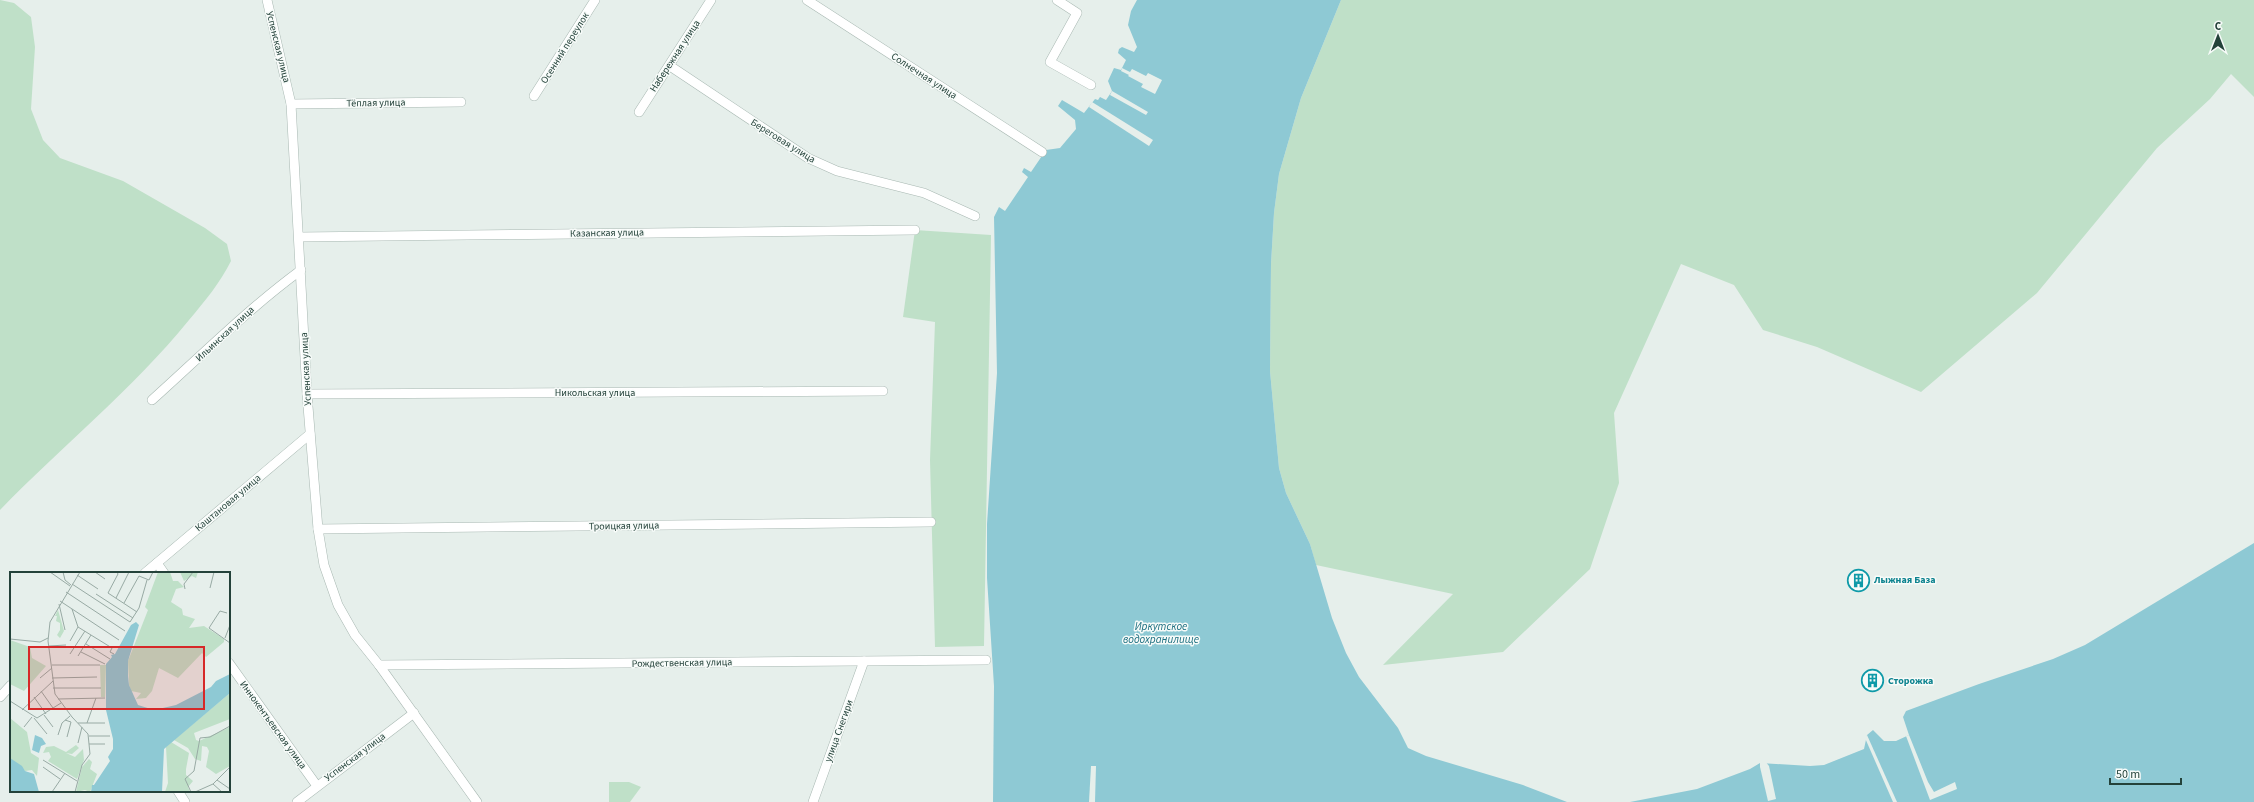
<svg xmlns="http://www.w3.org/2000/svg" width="2254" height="802" font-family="'Source Sans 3',sans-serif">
  <rect width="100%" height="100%" fill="#e6efeb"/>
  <!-- green -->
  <g fill="#bfe0c8">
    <path d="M0,0l14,3 17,14 4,30 -4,62 12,31 17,18 63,23 82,47 22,16 4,17c-11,22 -26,40 -42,59 -57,70 -127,126 -189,190z"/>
    <path d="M1341,0h913v97l-23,-23 -21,25 -53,49 -120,145 -116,99 -104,-45 -54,-17 -29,-45 -53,-21 -67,149 5,70 -29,86 -87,83 -120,13 70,-71 -137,-29 -6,-21 -24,-51 -7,-25 -9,-97 1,-107 3,-51 5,-39 22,-76z"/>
    <path d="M915,230l76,5 -7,411 -49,1 -5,-187 5,-138 -32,-5z"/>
    <path d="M609,782h20l12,5 -11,15h-21z"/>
  </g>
  <!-- water -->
  <g fill="#8ec9d4">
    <path d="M1137,0h204l-40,98 -22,76 -5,39 -3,51 -1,107 9,97 7,25 24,51 22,74 14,35 13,24 39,51 10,20 18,8 97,29 44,17h-574l1,-116 -7,-108v-54l10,-151 -3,-156 5,-10 6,4 23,-34 -6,-5 2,-4 7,4 15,-22 14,-2 16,-19 -1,-9 -17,-14 4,-6 22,13 11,-14 3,1 2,-3 6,3 6,-9 -4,-10 6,-13 7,2 5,-10 -8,-7 1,-4 3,-2 12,5 3,-5 -9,-22 3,-14z"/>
    <path d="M2254,543v259h-624l67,-13 53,-20 10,-6 50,3 14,-1 40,-16 3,-14 6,-5 11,11h12l13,-6 -6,-18 3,-6 73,-27 74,-25 32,-14z"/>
  </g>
  <!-- pier -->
  <g fill="#e6efeb">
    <path d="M1122,68l8,4 2,-3 14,7 2,-3 14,7 -7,14 -14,-7 2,-3 -15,-8 1,-1 -8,-4z"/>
    <path d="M1112,91l36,21 -2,3 -36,-20z"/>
    <path d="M1092,102l61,38 -4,6 -60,-39z"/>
    <path d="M1867,735l30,67h-4l-28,-64z"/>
    <path d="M1909,735l19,47 6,10 21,-10 2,7 -27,11 -24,-64z"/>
    <path d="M1765,761l4,5 7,33 -8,2 -8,-34v-4z"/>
    <path d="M1091,766h5l-1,36h-6z"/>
  </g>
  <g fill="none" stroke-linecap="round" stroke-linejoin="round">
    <defs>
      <g id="street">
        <path d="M267,0l24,104 16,290 11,135 6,36 14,40 17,30 24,30 98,137"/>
        <path d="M807,0l235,152"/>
        <path d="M1057,0l20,13 -27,49 41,23"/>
        <path d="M670,66l138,92 29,13 87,22 51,23"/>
        <path d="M534,96l61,-96"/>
        <path d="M291,104l170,-2"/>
        <path d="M639,112l72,-112"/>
        <path d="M299,237l616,-7"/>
        <path d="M307,394l576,-3"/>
        <path d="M152,400c49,-44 96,-91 149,-130"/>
        <path d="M318,529l613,-7"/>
        <path d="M157,563l7,10"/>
        <path d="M145,573l165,-139"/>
        <path d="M229,663l88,123"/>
        <path d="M379,665l607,-5"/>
        <path d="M0,697l11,-12"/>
        <path d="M178,791l7,11"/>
        <path d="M297,802l117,-89"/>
        <path d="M813,802l51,-141"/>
      </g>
    </defs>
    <!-- street casing -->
    <use href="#street" stroke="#a8b8b2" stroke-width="10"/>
    <!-- street -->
    <use href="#street" stroke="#fff" stroke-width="9"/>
  </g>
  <!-- icons -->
  <defs>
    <symbol id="building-ring" viewBox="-11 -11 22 22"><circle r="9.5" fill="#f7fbf9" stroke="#0f9aa8" stroke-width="1.5"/><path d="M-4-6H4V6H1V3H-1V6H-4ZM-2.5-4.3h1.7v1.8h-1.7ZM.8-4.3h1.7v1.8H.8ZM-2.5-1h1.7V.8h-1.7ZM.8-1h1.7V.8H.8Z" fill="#0f9aa8"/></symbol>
  </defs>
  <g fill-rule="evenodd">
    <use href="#building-ring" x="1846" y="568" width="25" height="25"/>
    <use href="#building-ring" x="1860" y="668" width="25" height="25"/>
  </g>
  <g text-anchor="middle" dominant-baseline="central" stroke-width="3" stroke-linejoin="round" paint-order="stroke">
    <!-- street labels -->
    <g font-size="10" fill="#24423a" stroke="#f7fbf9">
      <text transform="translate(278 47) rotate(76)">Успенская улица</text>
      <text transform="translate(565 48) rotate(-58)">Осенний переулок</text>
      <text transform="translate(675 56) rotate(-57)">Набережная улица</text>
      <text transform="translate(924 76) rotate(33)">Солнечная улица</text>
      <text transform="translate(376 103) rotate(-1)">Тёплая улица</text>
      <text transform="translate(783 141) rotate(32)">Береговая улица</text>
      <text transform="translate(607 233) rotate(-1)">Казанская улица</text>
      <text transform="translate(225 334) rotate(-43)">Ильинская улица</text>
      <text transform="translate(306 369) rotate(-93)">Успенская улица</text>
      <text x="595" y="393">Никольская улица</text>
      <text transform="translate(228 503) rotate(-40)">Каштановая улица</text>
      <text transform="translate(624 526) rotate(-1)">Троицкая улица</text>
      <text transform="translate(682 663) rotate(-1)">Рождественская улица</text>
      <text transform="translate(273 725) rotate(54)">Иннокентьевская улица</text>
      <text transform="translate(839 731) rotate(-70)">улица Снегири</text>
      <text transform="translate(355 757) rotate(-37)">Успенская улица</text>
    </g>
    <!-- culture labels -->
    <g font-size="10" font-weight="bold" fill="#0d838f" stroke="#f7fbf9" text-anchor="start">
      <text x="1874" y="580">Лыжная База</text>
      <text x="1888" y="681">Сторожка</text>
    </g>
    <!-- water labels -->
    <g font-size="11" font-style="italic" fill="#1c6f80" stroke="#f7fbf9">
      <text x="1161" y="626">Иркутское<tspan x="1161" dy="13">водохранилище</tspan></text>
    </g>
  </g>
  <!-- overview -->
  <g transform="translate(10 572)">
    <rect width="220" height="220" fill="#e6efeb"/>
    <path d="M148,0h12l3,9h5l6,6 -8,2 -5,13 11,7 1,6 12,4 -6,9 15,-2 20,13v3l-18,15 -4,-4 -24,25 -19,-10 -7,23 -6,7 -10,1 5,-6 -10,-2 -2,-6 -1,-24 20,-51 -3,-3zM170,0h18l-2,6 -4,-2 -8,5zM48,38l6,21 -4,7 -3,-3 3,-5v-7l-4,-2 1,-5h-2zM0,68l20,7 2,11 14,8 -22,25 -14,-7zM90,93h6l-1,32h-4zM220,121v26l-36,14 2,7 3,1 31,-14v39l-14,8 -10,-7 3,-16 -2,-4 -5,-1 -1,15 -6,-2 -7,-11 -14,-8zM0,146l17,14 4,21 8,5 -2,18 -5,-6 -7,1 -15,-13zM161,170l18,11 -3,16v6l7,6 -5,6 2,5h-25l3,-9 -2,-36zM66,173l3,3 -7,6 -6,-1 9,4 8,-8 1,11 -7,19 -29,-18 3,-4 -2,-5 -6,1 3,-6 8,-1 12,6zM79,187l3,3 -2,7 7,5 -7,18 -5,-2 -9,2 6,-25z" fill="#bfe0c8"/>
    <path d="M126,50l3,3 -11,36v15l1,9 9,20 16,5 22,-5 35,-18 5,-6 14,-7v19l-66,56 -2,43h-71l1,-7h2l16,-24 -2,-4 5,-8v-10l-7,-29v-46l6,-7 -1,-2 4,-1 16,-29zM25,163l7,3 4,6 -5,2 -2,7 -7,-3zM0,186l12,8 3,5 9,3 5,18h-29z" fill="#8ec9d4"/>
    <path fill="none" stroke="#98aaa4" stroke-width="1" d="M40,0l20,14M53,0l2,8 6,5M85,0l10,7M107,0l1,2 -10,19 29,19M67,3l21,14M129,4l10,4 4,-8M62,12l58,38 9,-14 8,-28M200,16l4,-16M175,17l-1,-5 9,-12M56,20l59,39M86,22l37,24M106,26l13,-26M50,29l59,39M114,31l15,-27M49,32l6,26M62,37l6,18M217,41l-7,-2 -11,17 21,15M68,55l34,21 -2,4 4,2M215,66l5,-13M0,67l30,3 8,-4M60,69l8,-14M76,72l24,15M39,74l17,-1M71,80l24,12M60,82l15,-23M68,84l13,-21M42,93h48M30,106l12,-10M42,106l45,-1M43,116h48M31,119l12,17M24,125l12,17M48,127l47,-1M0,129l27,17 24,-15M12,138l31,-29M34,143l9,12M24,146l13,16M55,148l6,2 -4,15M68,151h9l9,-25M77,151h18M14,155l8,-10M48,163l4,-12 8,-7M79,164h21M68,171l4,-16M79,172h16M33,188l34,21M33,195l17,12M207,208l13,9M42,220l13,-19M65,220l7,-27 8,-11 -2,-20 -16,-17 -17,-23 -7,-53 2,-19 30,-50M181,220l-6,-13 9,-8 6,-33 10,-1 20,-11M185,220l18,-8M212,220l-9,-8 17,-17"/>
    <path fill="#d62828" fill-opacity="0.15" stroke="#d62828" stroke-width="2" d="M19,75h175v62h-175z"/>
    <rect width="220" height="220" fill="none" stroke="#24423a" stroke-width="2"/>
  </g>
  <!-- north arrow -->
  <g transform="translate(2218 36)" stroke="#f7fbf9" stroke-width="3" paint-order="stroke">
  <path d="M0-3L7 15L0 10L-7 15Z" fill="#24423a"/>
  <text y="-6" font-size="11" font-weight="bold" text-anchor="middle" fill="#24423a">С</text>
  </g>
  <!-- scale -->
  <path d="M2110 778v6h71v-6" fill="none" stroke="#24423a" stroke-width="2"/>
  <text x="2116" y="778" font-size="12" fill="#24423a" stroke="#f7fbf9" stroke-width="3" paint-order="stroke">50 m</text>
</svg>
